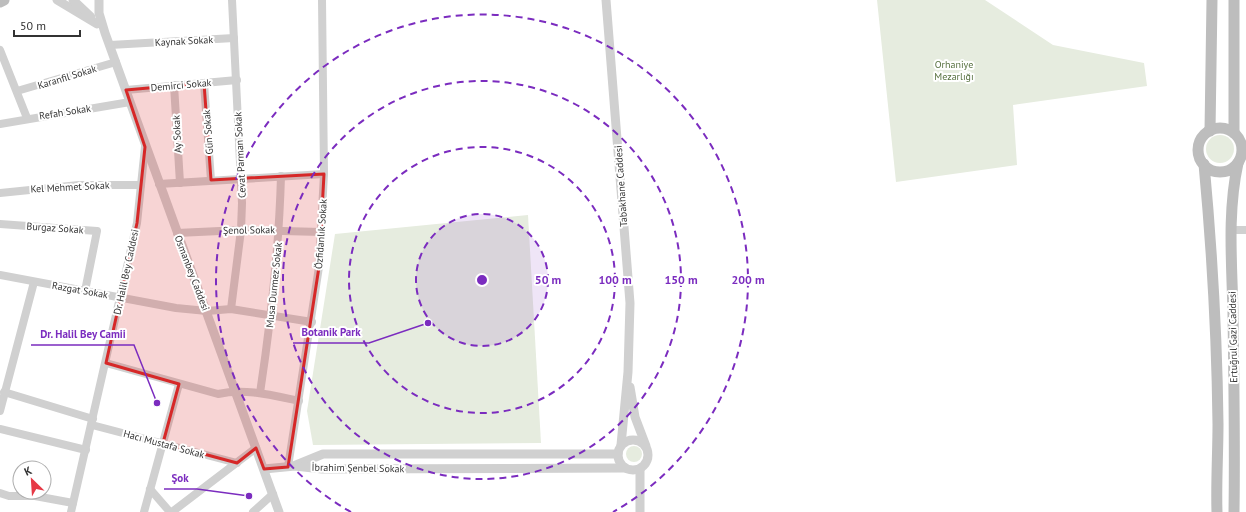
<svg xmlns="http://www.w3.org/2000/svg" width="1246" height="512" font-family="'PT Sans',sans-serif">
  <rect width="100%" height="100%" fill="#fff"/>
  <!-- green -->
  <g fill="#e6ecdf">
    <path d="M877,0h108l68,45 91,18 3,23 -134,19 4,60 -121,17z"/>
    <circle cx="1220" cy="149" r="14"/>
    <path d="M528,215l13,228 -228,2 -6,-34 28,-177z"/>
    <circle cx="634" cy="454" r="8"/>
  </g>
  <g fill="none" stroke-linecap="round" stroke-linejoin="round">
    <!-- minor -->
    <g stroke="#d0d0d0" stroke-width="8">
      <path d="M110,45l124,-7"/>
      <path d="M0,50l27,68"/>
      <path d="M204,83l7,97"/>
      <path d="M174,85l6,98"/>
      <path d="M126,90l111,-10"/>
      <path d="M17,91l99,-29"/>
      <path d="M0,124l130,-22"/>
      <path d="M1242,148l4,-2"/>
      <path d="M159,184l165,-10"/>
      <path d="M0,193l79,-8h62"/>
      <path d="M0,224l97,7 -12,60"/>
      <path d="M1231,230h15"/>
      <path d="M177,233l64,-3 80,2"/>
      <path d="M0,275l176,33 31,3 24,-2 81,13"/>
      <path d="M231,309l10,-79 1,-27 -10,-203"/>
      <path d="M106,363l112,31c27,-6 53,1 81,7"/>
      <path d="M4,392l89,27"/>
      <path d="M260,393c11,-73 19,-144 21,-217"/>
      <path d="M0,411l34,-129"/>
      <path d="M92,425l145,38"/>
      <path d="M0,429l86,21"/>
      <path d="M288,467l31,-200 5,-93 -2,-174"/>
      <path d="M150,489l20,23"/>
      <path d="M0,493l9,3h26l38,7"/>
      <path d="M71,512l66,-289 8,-76"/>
      <path d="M144,512l35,-128"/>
      <path d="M172,512l84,-64"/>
      <path d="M253,512l20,-18"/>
    </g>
    <!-- tertiary -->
    <g stroke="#d0d0d0" stroke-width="9">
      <path d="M57,0l40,24"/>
      <path d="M73,0l18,17"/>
      <path d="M99,0v13l6,20 174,479"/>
      <path d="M606,0l24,303 -2,69 -7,73"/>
      <path d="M630,387l5,30 11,29"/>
      <circle cx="633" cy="455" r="15"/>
      <path d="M296,465l27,-11h295"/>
      <path d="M264,469l31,-3 27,3 303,-1"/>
      <path d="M640,469v43"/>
    </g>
    <!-- secondary -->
    <g stroke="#bdbdbd" stroke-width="11">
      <path d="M0,2l4,-2"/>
      <circle cx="1220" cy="150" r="22"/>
      <path d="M1210,131l2,-131"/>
      <path d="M1234,133v-133"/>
      <path d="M1204,164c8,86 13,173 14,260 0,29 -2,59 -1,88"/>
      <path d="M1234,512c1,-66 0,-132 -1,-198 -1,-50 -6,-101 5,-151"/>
    </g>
  </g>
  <!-- marked area -->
  <path fill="#d62828" fill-opacity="0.2" stroke="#d62828" stroke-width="3" stroke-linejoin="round" d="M204,83l7,97 113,-6 -5,93 -31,200 -24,2 -8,-21 -19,15 -74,-20 16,-59 -73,-21 31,-140 8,-76 -19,-57z"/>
  <!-- distance rings -->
  <circle cx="482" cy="280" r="66" fill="#7b2cbf" fill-opacity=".12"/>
  <g fill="none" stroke="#7b2cbf" stroke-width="2" stroke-dasharray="7 5">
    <circle cx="482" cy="280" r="66"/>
    <circle cx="482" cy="280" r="133"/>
    <circle cx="482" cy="280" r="199"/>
    <path d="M351 512A266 266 0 1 1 613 512"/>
  </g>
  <g text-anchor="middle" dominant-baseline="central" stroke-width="4" stroke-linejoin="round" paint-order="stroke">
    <!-- street labels -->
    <g font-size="10" fill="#333" stroke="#fff">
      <text transform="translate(184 41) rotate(-3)">Kaynak Sokak</text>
      <text transform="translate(67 77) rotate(-17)">Karanfil Sokak</text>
      <text transform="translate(181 85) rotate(-5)">Demirci Sokak</text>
      <text transform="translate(65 112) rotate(-9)">Refah Sokak</text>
      <text transform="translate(208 132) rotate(-94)">Gün Sokak</text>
      <text transform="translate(177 134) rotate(-93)">Ay Sokak</text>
      <text transform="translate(240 155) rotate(-93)">Cevat Parman Sokak</text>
      <text transform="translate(621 186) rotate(-94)">Tabakhane Caddesi</text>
      <text transform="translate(70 187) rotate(-3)">Kel Mehmet Sokak</text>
      <text transform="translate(55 228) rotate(4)">Burgaz Sokak</text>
      <text transform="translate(249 230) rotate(-1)">Şenol Sokak</text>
      <text transform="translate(321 234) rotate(-86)">Özfidanlık Sokak</text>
      <text transform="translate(126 272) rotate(-78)">Dr. Halil Bey Caddesi</text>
      <text transform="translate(192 273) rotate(69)">Osmanbey Caddesi</text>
      <text transform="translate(274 285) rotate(-84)">Musa Durmez Sokak</text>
      <text transform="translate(80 290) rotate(10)">Razgat Sokak</text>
      <text transform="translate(1233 337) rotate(-91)">Ertuğrul Gazi Caddesi</text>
      <text transform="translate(164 444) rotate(15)">Hacı Mustafa Sokak</text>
      <text transform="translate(358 468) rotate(1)">İbrahim Şenbel Sokak</text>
    </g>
    <!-- park labels -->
    <g font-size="10" fill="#56703f" stroke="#fff">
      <text x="954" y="64">Orhaniye<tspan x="954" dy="12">Mezarlığı</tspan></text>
    </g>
  </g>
  <circle cx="482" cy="280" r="6" fill="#7b2cbf" stroke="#fff" stroke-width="2"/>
  <g font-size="12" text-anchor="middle" font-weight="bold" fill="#7b2cbf" stroke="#fff" stroke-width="4" stroke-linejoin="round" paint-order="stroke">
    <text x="548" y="284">50 m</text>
    <text x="615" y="284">100 m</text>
    <text x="681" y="284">150 m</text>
    <text x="748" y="284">200 m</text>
  </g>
  <!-- callouts -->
  <path fill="none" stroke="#7b2cbf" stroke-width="1.5" d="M428 323L369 343H293M157 403L134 345H31M249 496L197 489H164"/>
  <g fill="#7b2cbf" stroke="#fff" stroke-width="1.5">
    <circle cx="428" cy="323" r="4"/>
    <circle cx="157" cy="403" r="4"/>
    <circle cx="249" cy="496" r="4"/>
  </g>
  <g font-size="11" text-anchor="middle" font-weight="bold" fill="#7b2cbf" stroke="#fff" stroke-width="4" stroke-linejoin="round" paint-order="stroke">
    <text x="331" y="336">Botanik Park</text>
    <text x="83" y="338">Dr. Halil Bey Camii</text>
    <text x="180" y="482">Şok</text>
  </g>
  <!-- north arrow -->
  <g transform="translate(32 480) rotate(335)"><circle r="19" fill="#ffffff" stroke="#adadad"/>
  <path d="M0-3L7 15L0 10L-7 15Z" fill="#e63946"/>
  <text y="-6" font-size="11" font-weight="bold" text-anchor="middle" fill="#333333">K</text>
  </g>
  <!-- scale -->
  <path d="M14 30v6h66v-6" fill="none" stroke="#333333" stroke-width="2"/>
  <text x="20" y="30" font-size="12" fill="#333333" stroke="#ffffff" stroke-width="3" paint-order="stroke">50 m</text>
</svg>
